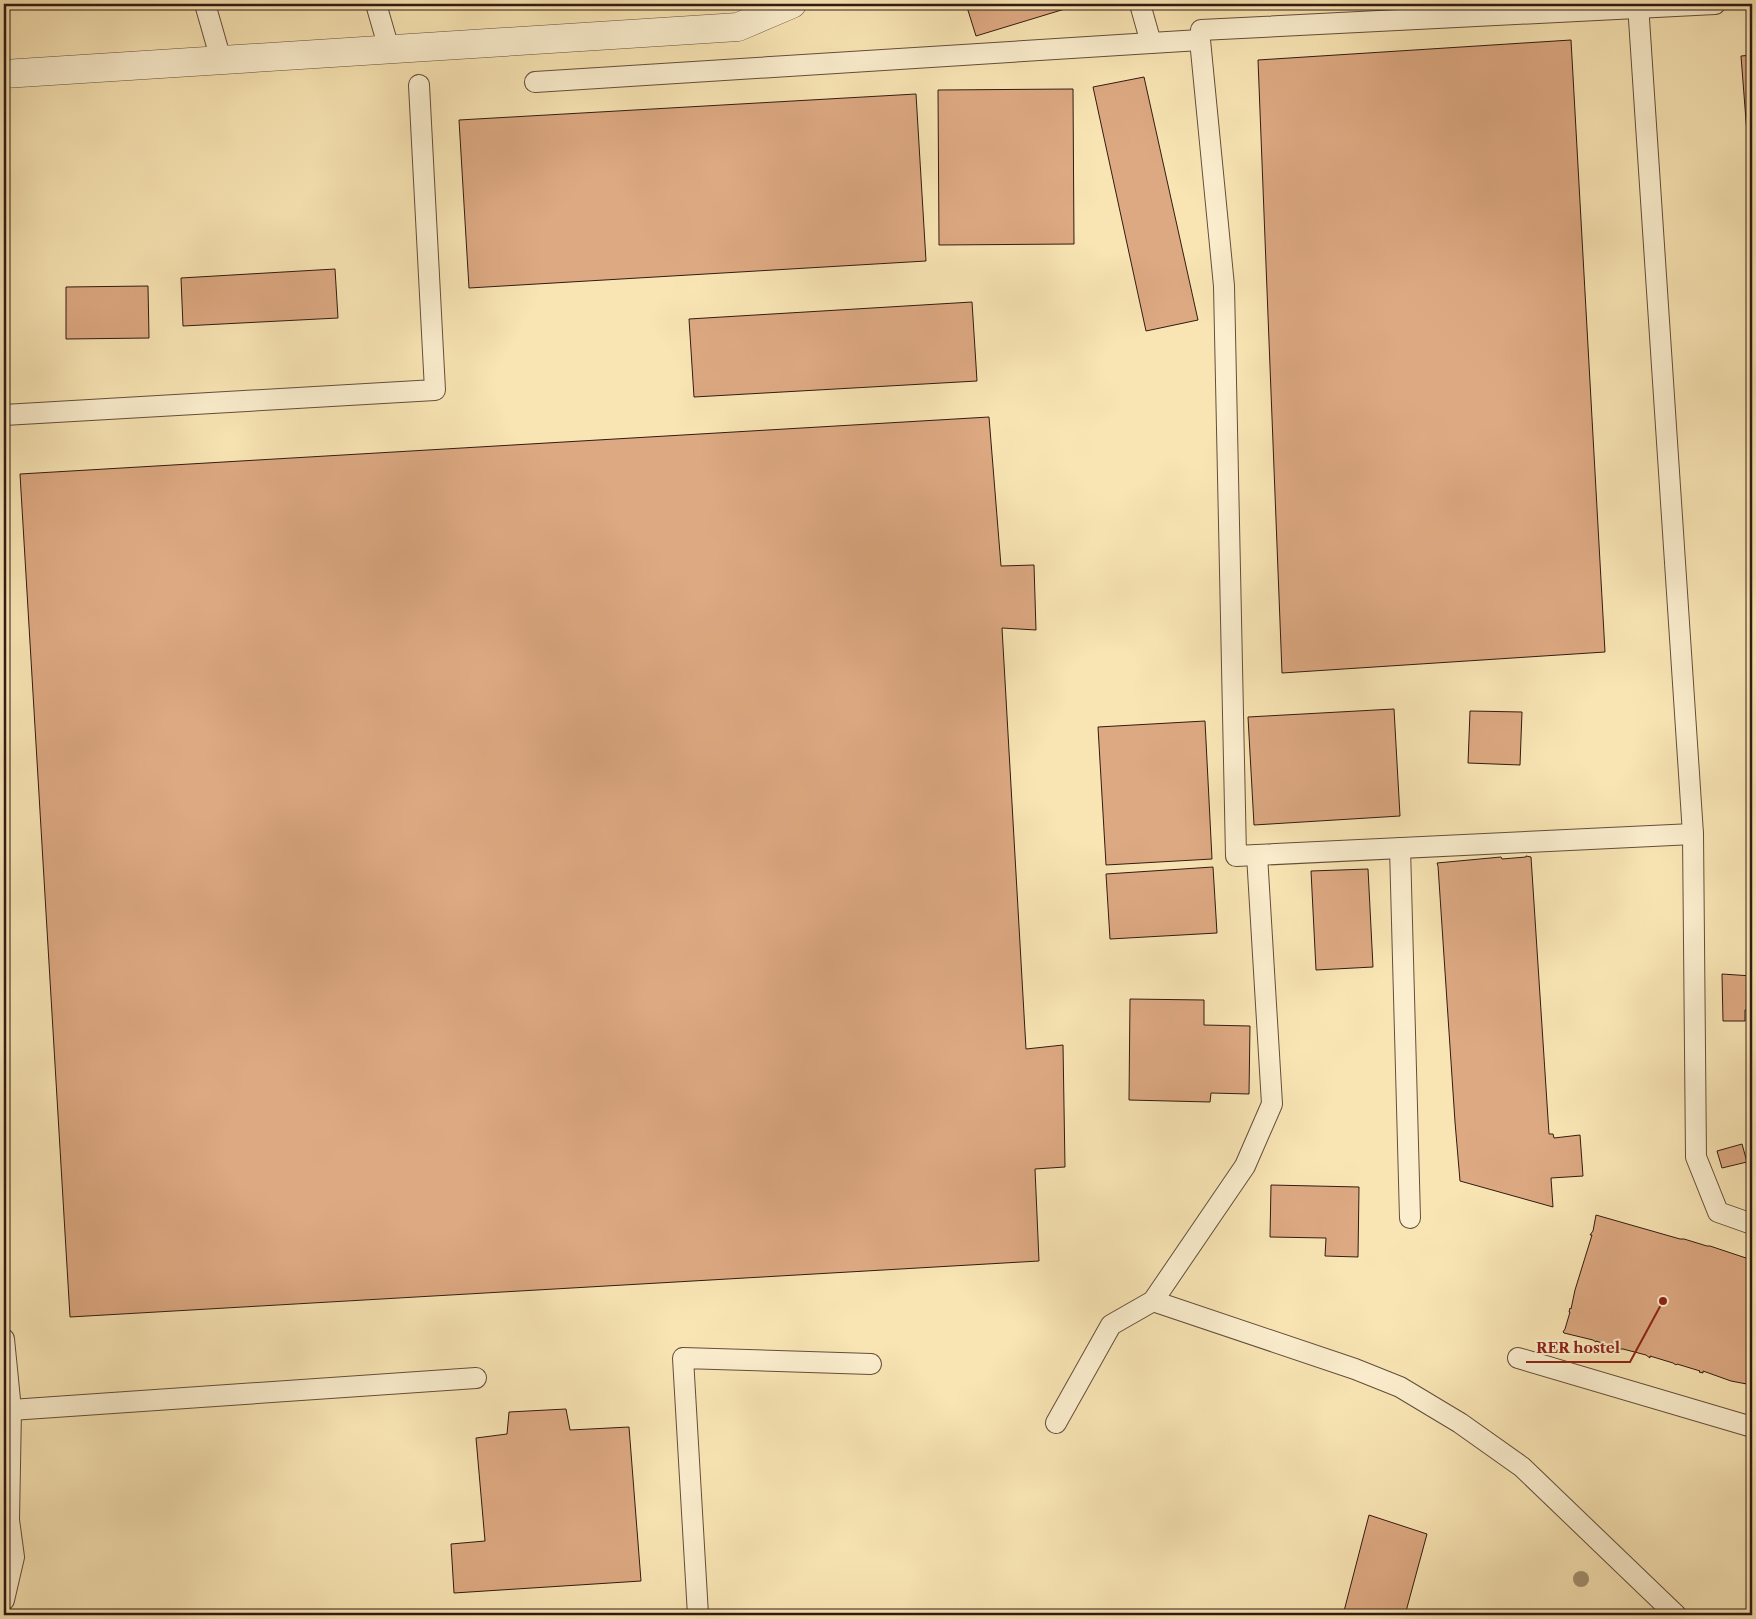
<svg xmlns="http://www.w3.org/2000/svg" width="1756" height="1619" font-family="'Libre Caslon Text',serif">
  <rect width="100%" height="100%" fill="#f9e5b4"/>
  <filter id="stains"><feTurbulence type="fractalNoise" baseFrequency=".004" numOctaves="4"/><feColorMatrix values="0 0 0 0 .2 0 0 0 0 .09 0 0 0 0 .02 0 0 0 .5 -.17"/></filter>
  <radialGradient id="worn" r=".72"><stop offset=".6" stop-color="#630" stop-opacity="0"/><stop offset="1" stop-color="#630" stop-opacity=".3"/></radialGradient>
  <!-- building -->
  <g fill="#dda982" stroke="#321b12">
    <path d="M966,4h112v1l-102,31z"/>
    <path d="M1571,40l34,612 -323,21 -24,-613z"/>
    <path d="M1752,55v143l-11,-142z"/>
    <path d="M1144,77l54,243 -52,11 -53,-244z"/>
    <path d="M1073,89l1,155 -135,1 -1,-155z"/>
    <path d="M916,94l10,167 -457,27 -10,-168z"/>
    <path d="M335,269l3,49 -155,8 -2,-48z"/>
    <path d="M148,286l1,52 -83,1v-52z"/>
    <path d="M972,302l5,79 -283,16 -5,-78z"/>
    <path d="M989,417l12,149 33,-1 2,65 -34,-2 24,421 37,-4 2,122 -30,2 4,92 -969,56 -50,-843z"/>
    <path d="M1394,709l6,107 -146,9 -6,-108z"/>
    <path d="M1470,711l52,1 -2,53 -52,-2z"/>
    <path d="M1205,721l7,138 -106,6 -8,-138z"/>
    <path d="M1526,856l5,1 18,277h4l1,4 26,-3 3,41 -32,2 2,29 -93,-26 -5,-59 -17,-256 -1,-3 64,-6 1,2 24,-2z"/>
    <path d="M1213,867l4,66 -107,6 -4,-65z"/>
    <path d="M1368,869l5,98 -57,3 -5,-99z"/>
    <path d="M1722,974l30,2v33l-7,1v11h-22z"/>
    <path d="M1130,999l74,1v25l46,1 -1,68 -38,-1 -1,9 -81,-2z"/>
    <path d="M1742,1144l5,18 -25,6 -5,-17z"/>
    <path d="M1271,1185l88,2 -1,70 -33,-1 1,-18 -56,-1z"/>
    <path d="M1596,1215l84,24h4l23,7h3l42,14v125l-21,-4 -28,-10v2l-4,-1 1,-1 -23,-7 -1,1 -3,-2 -23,-7v2l-4,-3 -23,-6h-3l-24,-8v1l-3,-2 -29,-7 -1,-1 2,-3 5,-17h-1l1,-4 1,1 4,-19 17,-55h-2l3,-4z"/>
    <path d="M566,1409l4,21 59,-3 12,154 -187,12 -3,-49 34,-3 -9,-103 31,-4 2,-22z"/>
    <path d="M1369,1515l58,19 -22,81h-62z"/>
  </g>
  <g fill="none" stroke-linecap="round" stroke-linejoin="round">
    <defs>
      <g id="service">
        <path d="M205,4l16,56"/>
        <path d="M376,4l13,45"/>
        <path d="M1140,4l11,39 49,-3"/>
        <path d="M1638,4l55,830 3,323 22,55 34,12"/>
        <path d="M535,82l616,-39"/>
        <path d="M4,415l431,-25 -16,-305"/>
        <path d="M1693,834l-457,22 -12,-570 -24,-246 1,-10 514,-26"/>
        <path d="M1400,848l10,370"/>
        <path d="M1153,1301l202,68 45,18 60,36 62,44 154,148"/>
        <path d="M4,1339l7,71 -2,110 5,37 -10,43"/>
        <path d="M1518,1358l234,69"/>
        <path d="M11,1410l465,-32"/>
        <path d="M1056,1423l55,-98 42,-24 92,-135 27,-62 -15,-249"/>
        <path d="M698,1615l-15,-257 188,6"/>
      </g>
      <path id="minor" d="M4,74l734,-47 54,-23"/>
    </defs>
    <!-- service casing -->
    <use href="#service" stroke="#644e3a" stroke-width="22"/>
    <!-- minor casing -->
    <use href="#minor" stroke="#644e3a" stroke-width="29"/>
    <!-- service -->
    <use href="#service" stroke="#fbeece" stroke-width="20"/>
    <!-- minor -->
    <use href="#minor" stroke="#fbeece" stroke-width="28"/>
  </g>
  <!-- trees -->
  <circle fill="#a29270" cx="1581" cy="1579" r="8"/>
  <!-- callouts -->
  <path fill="none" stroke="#8f2418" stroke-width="2" d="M1663 1301L1630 1362H1526"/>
  <circle fill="#8f2418" stroke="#fbeece" stroke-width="2" cx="1663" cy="1301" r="5"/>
  <g font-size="15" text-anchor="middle" font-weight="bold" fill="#8f2418" stroke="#fbeece" stroke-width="4" stroke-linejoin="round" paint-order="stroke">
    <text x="1578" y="1353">RER hostel</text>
  </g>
  <!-- margin -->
  <rect width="1756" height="1619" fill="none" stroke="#f9e5b4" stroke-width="20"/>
  <rect x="5" y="5" width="1746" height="1609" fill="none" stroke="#321b12" stroke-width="2.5"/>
  <rect x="10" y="10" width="1736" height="1599" fill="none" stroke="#321b12"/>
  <rect width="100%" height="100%" filter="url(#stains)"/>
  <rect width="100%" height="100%" fill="url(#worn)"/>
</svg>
